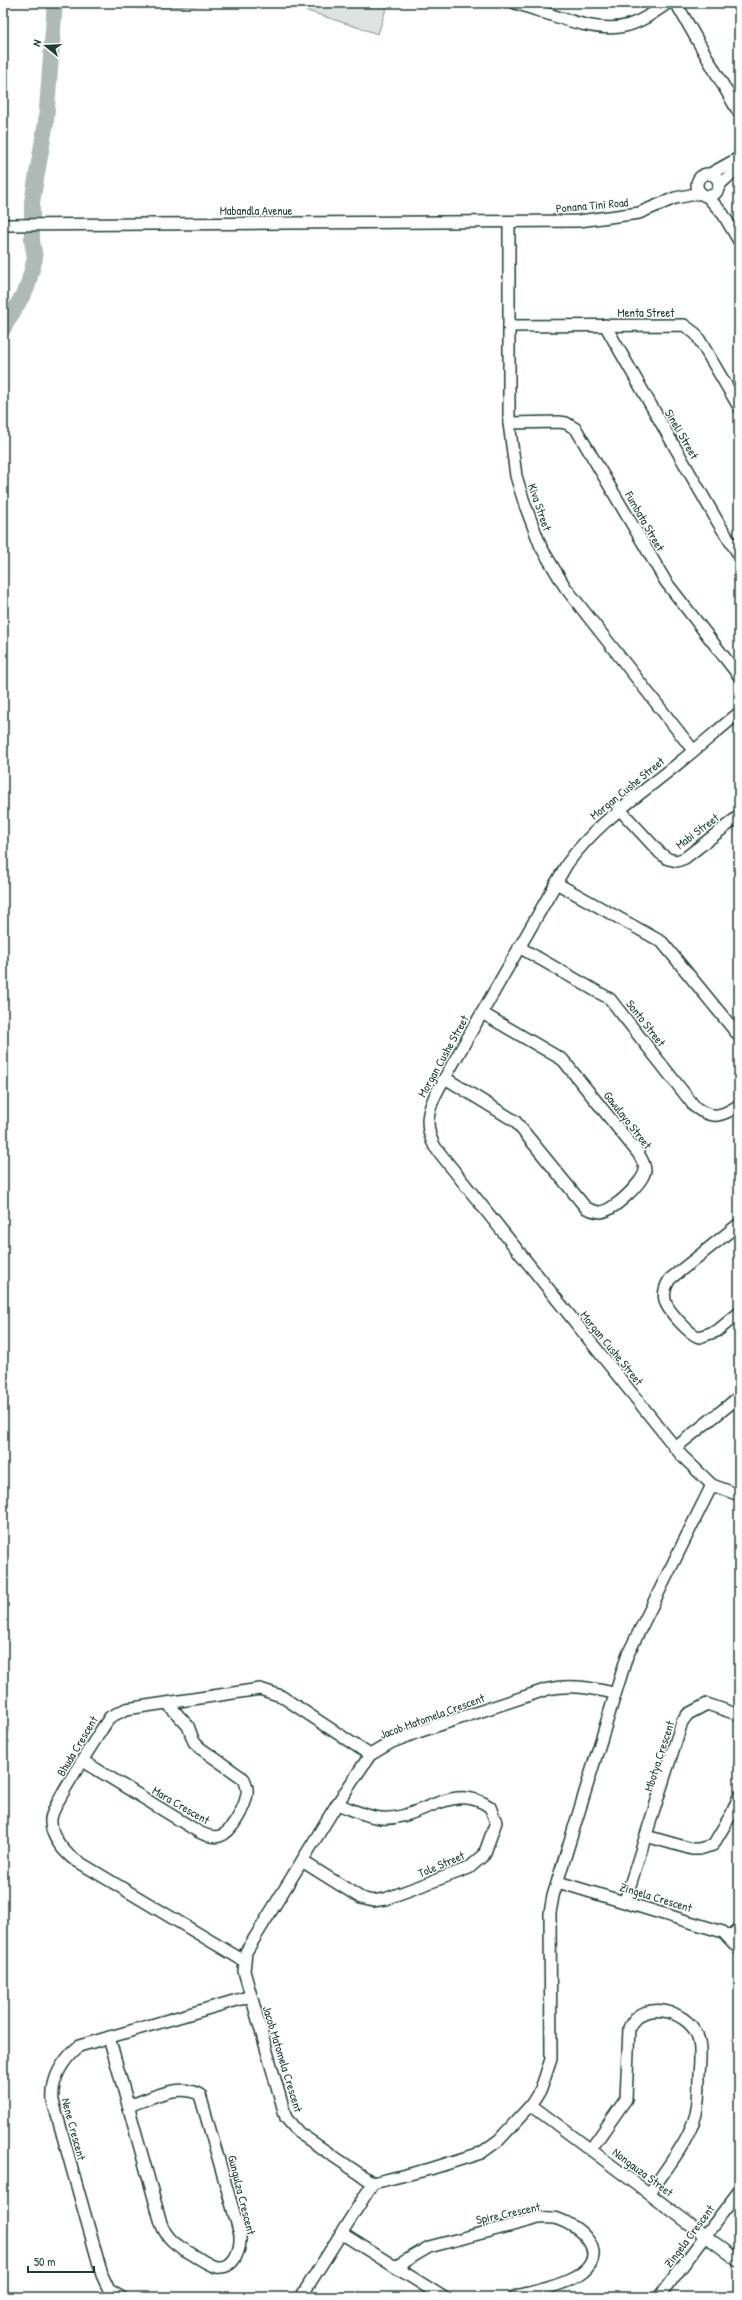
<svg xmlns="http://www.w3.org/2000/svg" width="742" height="2300" font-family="'Patrick Hand',sans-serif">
  <rect width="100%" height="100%" fill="#fff"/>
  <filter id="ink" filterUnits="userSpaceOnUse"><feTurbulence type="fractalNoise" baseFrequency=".025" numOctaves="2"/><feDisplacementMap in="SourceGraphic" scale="8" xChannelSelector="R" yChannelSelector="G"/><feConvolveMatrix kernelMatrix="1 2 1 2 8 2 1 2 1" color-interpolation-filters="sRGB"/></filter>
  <g filter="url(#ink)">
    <!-- green -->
    <g fill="#dee3e2" stroke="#7e908b">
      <path d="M137,3h132l-132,5z"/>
      <path d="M283,3h105l-10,31z"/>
    </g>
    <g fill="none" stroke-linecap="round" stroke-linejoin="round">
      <!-- river -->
      <path stroke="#afbab7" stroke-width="16" d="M3,329l24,-41 8,-30 -3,-17v-39l14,-80 9,-119"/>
      <defs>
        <g id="minor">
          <path d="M515,3c31,9 79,31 110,23 16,-4 30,-14 43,-23"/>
          <path d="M676,3l63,110"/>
          <path d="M710,174l29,-16"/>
          <circle cx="708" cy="185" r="11"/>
          <path d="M719,185l20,-18"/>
          <path d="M707,196l16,18 16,27"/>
          <path d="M509,222v201l7,53 9,29 16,42 24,40 128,163"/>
          <path d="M3,225l576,-4 60,-8 36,-15 26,-5"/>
          <path d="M605,325l114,199 20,31"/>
          <path d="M509,326l175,-1 12,9 43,73"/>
          <path d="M509,423l50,-1 7,1 10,6 90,153 73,94"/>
          <path d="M739,713c-20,16 -39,33 -59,49 -41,34 -81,58 -113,102l-128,224c-11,20 -16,37 -4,59l247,309 30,29 27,10"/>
          <path d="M621,807l2,6 37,40 8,6 9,2 8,-3 54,-42"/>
          <path d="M556,883l106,59 77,94"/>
          <path d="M519,947l91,52 85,108c17,13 28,9 44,-2"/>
          <path d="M445,1078l70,43 71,87c5,2 10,4 15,4 12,-1 43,-30 44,-42 0,-6 -4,-12 -7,-17l-75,-93 -81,-47"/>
          <path d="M739,1224l-69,55c-4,6 -7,13 -5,21 1,9 25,35 34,37l18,-6 22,-18"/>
          <path d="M675,1448l64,-51"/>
          <path d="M614,1693c-23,-5 -43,-9 -66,-4l-130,43 -26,10 -22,13 -33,49 -91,148 -2,19 42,147 13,15 74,50 57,-14 51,-16 18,-13 32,-35 10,-16 10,-30 -1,-146 3,-17 74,-240 85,-171"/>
          <path d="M83,1761l116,71c6,3 14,6 21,4 13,-4 25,-30 27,-42 1,-6 -1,-10 -3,-15l-44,-31 -6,-6 -6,-16 -20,-22"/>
          <path d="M646,1836l46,13h7l14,-4 19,-32 7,-17"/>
          <path d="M302,1861l59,37 12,3 12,-2 84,-31 15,-13 12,-33 -6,-15c-38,-27 -69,14 -109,11 -15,-1 -30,-9 -44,-14"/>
          <path d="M558,1882l165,50 16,17"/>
          <path d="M625,1901l57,-179 6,-8 19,-10 32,11"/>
          <path d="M729,1937l10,-8"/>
          <path d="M244,1961l-172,-103c-11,-10 -22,-23 -21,-39 1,-13 41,-74 51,-90l8,-12 16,-8 134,-20 21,7 89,59"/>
          <path d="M109,2037l52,186c6,18 19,24 34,33 7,4 15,10 22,11 19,2 24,-20 23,-33l-40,-139c-21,-13 -50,4 -72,11"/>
          <path d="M531,2105l208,156"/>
          <path d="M591,2149l35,-50 3,-71c13,-31 64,-17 70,13 2,10 1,23 0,33 0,14 0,27 -3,40 -8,29 -30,54 -46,79"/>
          <path d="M341,2233l102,64"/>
          <path d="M395,2267l34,-20 110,-29c6,0 13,-1 19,1 21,7 51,32 25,53 -15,13 -50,19 -69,25"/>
          <path d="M121,2297l-12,-7 -7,-15 -49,-174c-2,-22 10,-41 26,-55l172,-50"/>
          <path d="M301,2297l72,-114"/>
          <path d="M659,2297l80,-106"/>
        </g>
      </defs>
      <!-- minor casing -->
      <use href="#minor" stroke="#1f3d34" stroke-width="14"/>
      <!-- minor -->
      <use href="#minor" stroke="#fff" stroke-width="11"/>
    </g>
  </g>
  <g text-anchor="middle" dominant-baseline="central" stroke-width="3" stroke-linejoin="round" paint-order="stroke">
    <!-- street labels -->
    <g font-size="12" fill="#1f3d34" stroke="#fff">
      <text transform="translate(592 205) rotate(-5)">Ponana Tini Road</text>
      <text x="256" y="210">Mabandla Avenue</text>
      <text x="646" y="312">Menta Street</text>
      <text transform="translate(682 434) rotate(60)">Sineli Street</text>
      <text transform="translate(540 507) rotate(71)">Kiva Street</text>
      <text transform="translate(645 521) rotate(60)">Fumbata Street</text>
      <text transform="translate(627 788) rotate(-39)">Morgan Cushe Street</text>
      <text transform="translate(697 831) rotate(-37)">Mabi Street</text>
      <text transform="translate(646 1023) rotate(52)">Sonto Street</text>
      <text transform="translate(443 1056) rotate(-61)">Morgan Cushe Street</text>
      <text transform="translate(628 1120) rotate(52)">Gawulayo Street</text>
      <text transform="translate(612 1348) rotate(51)">Morgan Cushe Street</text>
      <text transform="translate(432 1716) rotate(-20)">Jacob Matomela Crescent</text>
      <text transform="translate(77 1746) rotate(-59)">Bhuda Crescent</text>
      <text transform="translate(659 1756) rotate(-72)">Mbotya Crescent</text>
      <text transform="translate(181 1805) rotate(30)">Mara Crescent</text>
      <text transform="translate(441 1864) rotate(-23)">Tole Street</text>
      <text transform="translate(656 1897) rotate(17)">Zingela Crescent</text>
      <text transform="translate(283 2059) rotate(73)">Jacob Matomela Crescent</text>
      <text transform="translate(74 2129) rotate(75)">Nene Crescent</text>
      <text transform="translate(643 2172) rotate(37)">Nongauza Street</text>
      <text transform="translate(242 2195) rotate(76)">Gungulza Crescent</text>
      <text transform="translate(508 2213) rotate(-12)">Spire Crescent</text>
      <text transform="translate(689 2236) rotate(-53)">Zingela Crescent</text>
    </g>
  </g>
  <!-- margin -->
  <rect width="742" height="2300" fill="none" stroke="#fff" stroke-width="16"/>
  <rect x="8" y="8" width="726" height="2284" fill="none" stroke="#1f3d34" stroke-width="1.5" filter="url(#ink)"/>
  <!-- north arrow -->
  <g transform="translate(46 46) rotate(288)" stroke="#ffffff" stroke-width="3" paint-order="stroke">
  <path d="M0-3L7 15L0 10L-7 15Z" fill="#1f3d34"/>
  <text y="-6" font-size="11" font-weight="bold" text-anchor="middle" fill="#1f3d34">N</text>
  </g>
  <!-- scale -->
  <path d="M28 2266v6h66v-6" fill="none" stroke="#1f3d34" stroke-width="2"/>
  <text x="34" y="2266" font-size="12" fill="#1f3d34" stroke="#ffffff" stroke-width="3" paint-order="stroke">50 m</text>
</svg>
